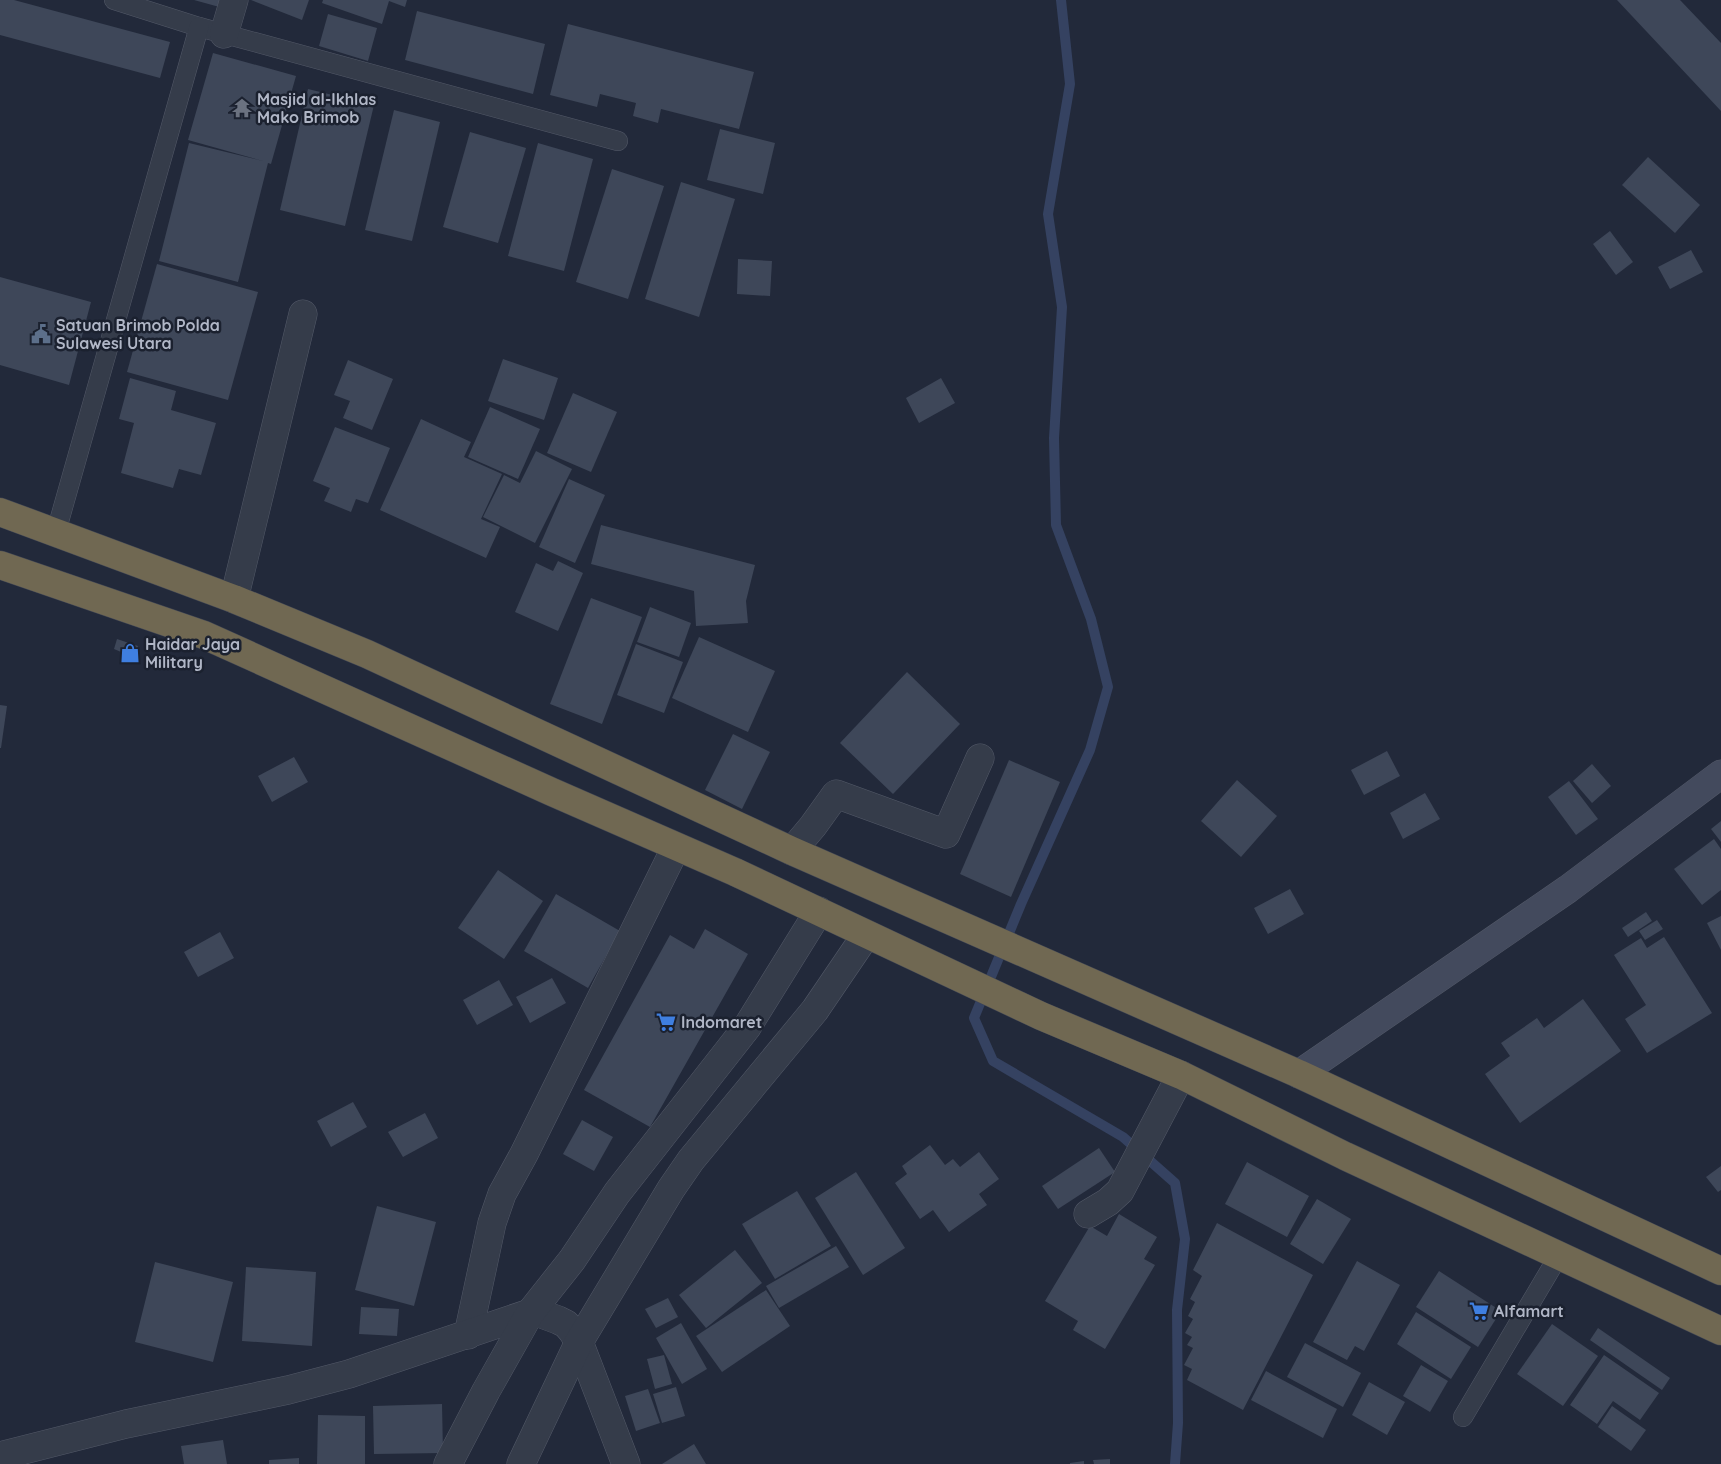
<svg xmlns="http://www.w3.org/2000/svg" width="1721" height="1464" font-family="Quicksand,sans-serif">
  <rect width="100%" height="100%" fill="#22293a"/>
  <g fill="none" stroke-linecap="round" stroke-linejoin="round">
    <!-- stream -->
    <path stroke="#354261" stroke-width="10" d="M1061,0l9,84 -22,130 14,93 -8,131 2,87 35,94 17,68 -18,63 -69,154 -47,114 19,43 130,76 52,46 10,56 -8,71 1,113 -3,41"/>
  </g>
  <!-- building -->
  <g fill="#3e4759">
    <path d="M0,0h14l156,42 -10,36 -160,-43z"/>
    <path d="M194,0h32l-3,8z"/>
    <path d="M251,0h58l-7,20z"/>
    <path d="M323,0h84l-2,7 -16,-6 -7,23 -60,-21z"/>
    <path d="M1617,0h63l41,43v68z"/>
    <path d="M417,11l128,33 -12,50 -128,-34z"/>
    <path d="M328,14l49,14 -9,33 -49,-15z"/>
    <path d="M568,24l186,48 -15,57 -78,-20 -3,14 -25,-7 3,-13 -36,-9 -3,13 -47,-12z"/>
    <path d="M213,53l83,23 -25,88 -3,-1 -30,119 -79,-21 30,-118 74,18 -75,-21z"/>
    <path d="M308,89l66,16 -29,121 -65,-16z"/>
    <path d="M394,110l46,12 -28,119 -47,-11z"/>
    <path d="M720,129l55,14 -12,51 -56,-14z"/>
    <path d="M470,132l56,16 -28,95 -55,-16z"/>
    <path d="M538,143l55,16 -29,112 -56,-15z"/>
    <path d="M1648,157l52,48 -25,28 -53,-48z"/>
    <path d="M612,169l52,17 -36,113 -52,-17z"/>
    <path d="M681,182l54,17 -36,118 -54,-18z"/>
    <path d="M1610,231l23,31 -17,13 -23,-31z"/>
    <path d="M1691,250l12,22 -33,17 -12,-22z"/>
    <path d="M738,259l34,2 -2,35 -33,-2z"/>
    <path d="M157,264l101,28 -30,108 -101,-28z"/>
    <path d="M0,277l91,25 -22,83 -69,-20z"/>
    <path d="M503,359l55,19 -14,42 -56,-19z"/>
    <path d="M348,360l45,19 -21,51 -29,-12 7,-17 -16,-6z"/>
    <path d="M130,378l46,13 -5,19 45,13 -15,52 -22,-6 -6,19 -52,-15 13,-50 -15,-4z"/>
    <path d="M941,378l14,25 -36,20 -13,-25z"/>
    <path d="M573,393l44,19 -26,60 -44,-19z"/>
    <path d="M490,407l50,22 -22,50 -50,-22z"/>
    <path d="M421,419l50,23 -7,15 38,17 -21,45 19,8 -14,31 -106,-48z"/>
    <path d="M335,427l55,21 -22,55 -12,-4 -5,13 -27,-11 6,-13 -17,-7z"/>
    <path d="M536,451l36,18 -37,74 -52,-26 21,-42 16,8z"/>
    <path d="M569,479l36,16 -30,68 -36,-16z"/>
    <path d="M601,525l154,40 -9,36 2,22 -52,3 -2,-35 -103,-27z"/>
    <path d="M558,561l25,12 -25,58 -43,-19 21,-49 17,8z"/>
    <path d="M591,598l51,19 -40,107 -52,-20z"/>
    <path d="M650,607l41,16 -12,34 -42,-15z"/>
    <path d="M699,637l76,34 -27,61 -76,-34z"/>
    <path d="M117,639l21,7 -3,12 -21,-9z"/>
    <path d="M636,644l47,18 -19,51 -47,-18z"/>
    <path d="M907,672l53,52 -67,70 -53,-51z"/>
    <path d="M0,705l7,1 -6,42h-1z"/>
    <path d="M733,734l37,18 -28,57 -37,-19z"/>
    <path d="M1387,751l13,25 -36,19 -13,-25z"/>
    <path d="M294,757l14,25 -36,20 -14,-26z"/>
    <path d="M1009,760l51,22 -49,115 -51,-23z"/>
    <path d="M1592,764l19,22 -19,17 -19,-22z"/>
    <path d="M1237,780l40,36 -36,41 -40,-36z"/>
    <path d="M1569,781l29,38 -22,16 -28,-38z"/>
    <path d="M1425,793l15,26 -37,20 -13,-26z"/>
    <path d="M1721,821v21l-10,-13z"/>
    <path d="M1714,839l7,10v41l-19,15 -28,-36z"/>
    <path d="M498,870l45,31 -39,58 -46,-31z"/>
    <path d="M1290,889l14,25 -36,20 -14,-26z"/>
    <path d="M556,894l64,37 -32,57 -64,-37z"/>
    <path d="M1646,912l6,9 -24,16 -6,-9z"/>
    <path d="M1721,916v34l-14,-27z"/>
    <path d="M1657,920l6,9 -18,11 -6,-9z"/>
    <path d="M705,929l43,25 -98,173 -66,-37 86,-155 24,14z"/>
    <path d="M220,932l14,26 -36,19 -14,-25z"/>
    <path d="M1664,937l48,76 -65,40 -22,-34 21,-14 -32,-50 27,-17 6,10z"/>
    <path d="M552,978l14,25 -36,20 -14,-26z"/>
    <path d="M499,980l14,25 -36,20 -14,-25z"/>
    <path d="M1583,999l38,52 -101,72 -35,-49 25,-18 -9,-13 36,-25 7,10z"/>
    <path d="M353,1102l14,25 -36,20 -14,-26z"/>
    <path d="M425,1113l13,25 -35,19 -15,-25z"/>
    <path d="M582,1120l31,17 -19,34 -31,-17z"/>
    <path d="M930,1145l15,20 8,-6 7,8 19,-15 20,27 -20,15 8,11 -38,27 -16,-22 -13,9 -25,-36 12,-9 -5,-8z"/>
    <path d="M1099,1148l16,24 -57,37 -16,-23z"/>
    <path d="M1247,1162l62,34 -22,41 -62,-33z"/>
    <path d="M1721,1166v24l-3,2 -12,-15z"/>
    <path d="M856,1172l49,76 -42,27 -48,-77z"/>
    <path d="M797,1191l34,55 -56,33 -33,-55z"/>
    <path d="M1317,1199l34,20 -28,45 -33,-20z"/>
    <path d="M377,1206l59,16 -22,84 -59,-16z"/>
    <path d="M1119,1214l38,23 -13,22 11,6 -50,84 -32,-19 5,-9 -33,-20 45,-75 17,10z"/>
    <path d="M1217,1223l96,52 -70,135 -56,-30 5,-11 -8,-4 9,-17 -6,-3 5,-8 -7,-4 8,-14 -5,-3 7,-14 -5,-3 12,-23 -9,-6z"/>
    <path d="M836,1246l13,21 -70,41 -13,-22z"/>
    <path d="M735,1250l27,33 -56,45 -27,-33z"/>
    <path d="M1357,1261l43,24 -36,66 -9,-5 -8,14 -34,-18z"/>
    <path d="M155,1262l78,20 -20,80 -78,-20z"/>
    <path d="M246,1267l70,5 -4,74 -70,-5z"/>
    <path d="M1439,1271l62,40 -23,36 -62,-40z"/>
    <path d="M766,1290l24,36 -68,46 -26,-36z"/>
    <path d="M668,1298l10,19 -22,11 -11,-19z"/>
    <path d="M361,1307l38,2 -2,27 -38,-2z"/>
    <path d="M1416,1312l55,35 -20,32 -54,-35z"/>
    <path d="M681,1323l26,46 -25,15 -26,-46z"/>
    <path d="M1552,1324l46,32 -35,50 -46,-32z"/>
    <path d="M1598,1328l72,50 -8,12 -72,-50z"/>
    <path d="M1305,1343l56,30 -18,34 -56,-30z"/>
    <path d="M664,1355l8,29 -17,5 -8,-30z"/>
    <path d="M1604,1355l55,38 -19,27 -27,-19 -16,23 -27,-19z"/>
    <path d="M1421,1365l27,16 -18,31 -27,-16z"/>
    <path d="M1266,1371l71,38 -14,29 -72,-38z"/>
    <path d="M1369,1382l36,20 -18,33 -35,-20z"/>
    <path d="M676,1387l9,29 -23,7 -9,-29z"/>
    <path d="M648,1389l12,34 -24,8 -11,-35z"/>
    <path d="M442,1404l1,49 -69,1 -1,-48z"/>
    <path d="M1612,1406l34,24 -15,21 -33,-24z"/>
    <path d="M318,1415l47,1v48h-48z"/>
    <path d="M223,1440l4,24h-43l-3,-18z"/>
    <path d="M694,1444l12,20h-44z"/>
    <path d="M299,1458v6h-30v-4z"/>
    <path d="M1110,1459v5h-16l-1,-4z"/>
    <path d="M1084,1461v3h-14v-1z"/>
  </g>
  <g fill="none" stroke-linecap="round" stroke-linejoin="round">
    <defs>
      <g id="lane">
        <path d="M114,0l85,27 419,114"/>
        <path d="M56,532l143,-505"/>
        <path d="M1463,1417l96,-162"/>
      </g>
      <g id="street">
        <path d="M224,34l10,-34"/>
        <path d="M234,599l69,-285"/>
        <path d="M792,851l21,-25 23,-32 110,40 34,-76"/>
        <path d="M1088,1214l20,-12 12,-11 61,-116"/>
        <path d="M468,1335l24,-112 10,-29 22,-40 152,-307"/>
        <path d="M0,1456l126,-32 162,-34 61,-16 181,-61h9l19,7 8,4 6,7 7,11 47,122"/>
        <path d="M448,1464l38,-73 44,-78 42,-53 45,-67 130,-166 72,-116"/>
        <path d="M521,1464l58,-122 92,-153 20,-29 124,-150 51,-75"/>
      </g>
      <path id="secondary" d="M1299,1074l269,-185 153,-115"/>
      <g id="highway">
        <path d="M0,512l234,87 133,55 425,197 507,223 422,197"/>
        <path d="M0,565l204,70 348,157 183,80 306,144 140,59 164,81 376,175"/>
      </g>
    </defs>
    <!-- lane casing -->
    <use href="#lane" stroke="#535968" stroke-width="20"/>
    <!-- street casing -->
    <use href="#street" stroke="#535968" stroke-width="29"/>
    <!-- secondary casing -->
    <use href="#secondary" stroke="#535968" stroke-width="29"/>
    <!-- highway casing -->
    <use href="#highway" stroke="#404655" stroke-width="29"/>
    <!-- lane -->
    <use href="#lane" stroke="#353c4a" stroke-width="19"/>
    <!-- street -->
    <use href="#street" stroke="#353c4a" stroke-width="28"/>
    <!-- secondary -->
    <use href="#secondary" stroke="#434a5d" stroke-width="28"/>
    <!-- highway -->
    <use href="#highway" stroke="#706852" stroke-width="28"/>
  </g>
  <!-- icons -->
  <defs>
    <symbol id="temple-bare" viewBox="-9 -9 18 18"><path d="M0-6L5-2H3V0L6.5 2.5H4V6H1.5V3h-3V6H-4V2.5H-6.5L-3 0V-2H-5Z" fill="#6b7280" stroke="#1b212f" stroke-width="2.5" paint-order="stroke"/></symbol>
    <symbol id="civic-bare" viewBox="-9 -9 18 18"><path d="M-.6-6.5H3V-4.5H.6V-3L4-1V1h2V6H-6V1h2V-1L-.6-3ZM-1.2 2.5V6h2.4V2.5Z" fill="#5c6f8a" stroke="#1b212f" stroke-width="2.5" paint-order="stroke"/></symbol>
    <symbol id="shop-bare" viewBox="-9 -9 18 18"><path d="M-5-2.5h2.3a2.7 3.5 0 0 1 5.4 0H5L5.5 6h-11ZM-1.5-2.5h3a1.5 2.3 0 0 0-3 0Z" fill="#3f7fe0" stroke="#1b212f" stroke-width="2.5" paint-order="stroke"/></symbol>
    <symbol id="supermarket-bare" viewBox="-9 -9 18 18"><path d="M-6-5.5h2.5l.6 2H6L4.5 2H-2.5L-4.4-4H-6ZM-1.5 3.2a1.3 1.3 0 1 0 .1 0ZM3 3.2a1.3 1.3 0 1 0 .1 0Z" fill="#3f7fe0" stroke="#1b212f" stroke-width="2.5" paint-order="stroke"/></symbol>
  </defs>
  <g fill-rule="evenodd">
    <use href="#temple-bare" x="228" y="94" width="28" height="28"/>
    <use href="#civic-bare" x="27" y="320" width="28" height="28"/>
    <use href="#shop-bare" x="116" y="639" width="28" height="28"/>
    <use href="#supermarket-bare" x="652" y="1008" width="28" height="28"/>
    <use href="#supermarket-bare" x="1465" y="1297" width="28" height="28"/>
  </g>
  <g text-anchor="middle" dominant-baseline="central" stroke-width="5" stroke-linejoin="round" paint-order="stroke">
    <!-- poi labels -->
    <g font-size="16" font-weight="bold" fill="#b0b6c6" stroke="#1b212f" text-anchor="start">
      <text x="257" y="99">Masjid al-Ikhlas<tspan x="257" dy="18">Mako Brimob</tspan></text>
      <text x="56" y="325">Satuan Brimob Polda<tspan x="56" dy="18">Sulawesi Utara</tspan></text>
      <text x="145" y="644">Haidar Jaya<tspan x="145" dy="18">Military</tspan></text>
      <text x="681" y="1022">Indomaret</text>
      <text x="1494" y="1311">Alfamart</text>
    </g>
  </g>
</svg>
